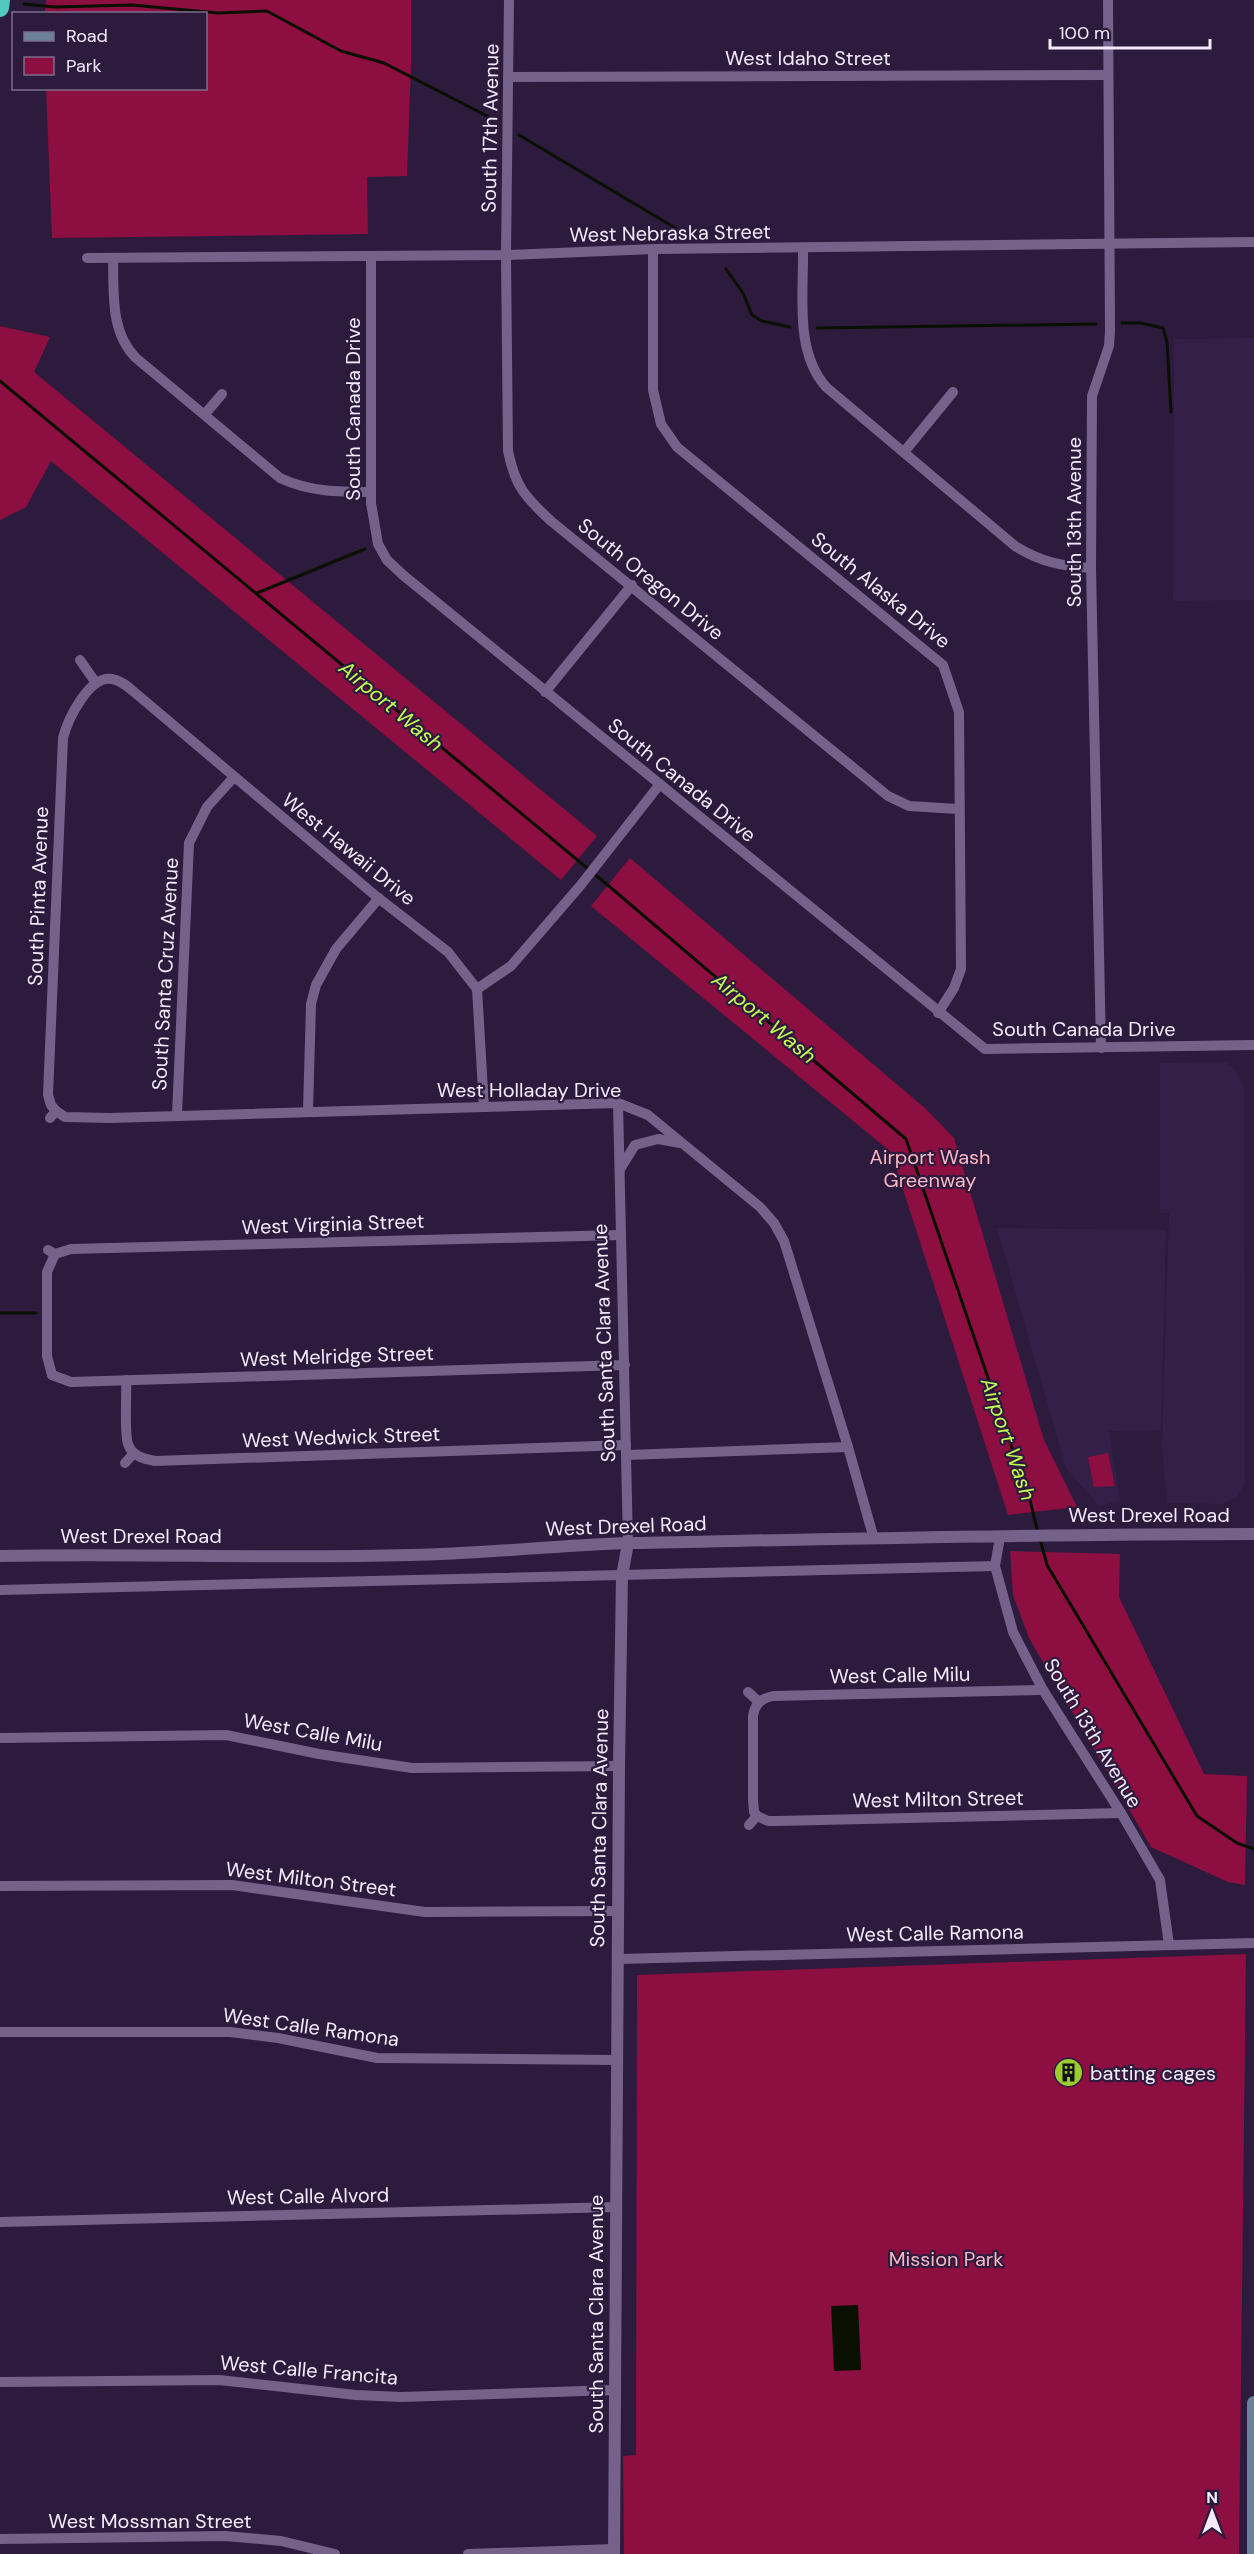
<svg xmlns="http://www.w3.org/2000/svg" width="1254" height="2554" font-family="'DM Sans',sans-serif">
  <rect width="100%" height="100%" fill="#2c1b3d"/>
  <!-- built -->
  <g fill="#341f48">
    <path d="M1254,338v262l-81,1 1,-262z"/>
    <path d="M1225,1062l11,9 8,17 1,395 -7,12 -15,9 -56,-1 -5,-57 7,-232 -9,-1v-150z"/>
    <path d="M997,1228l169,2 -5,200 -52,1 11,70 -21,5 -33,-38z"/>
  </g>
  <!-- green -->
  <g fill="#8d0e40">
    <path d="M46,0h365v65l-4,111 -40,1 1,57 -316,4 -6,-149 160,-1v-74l-161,-1z"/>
    <path d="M0,326l50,11 -16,35 563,464 -36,44 -510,-419 -25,46 -26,13z"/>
    <path d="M630,858l296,251 28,29 90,302 33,67 -69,8 -117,-363 -300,-246z"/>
    <path d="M1108,1453l7,33 -21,1 -6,-30z"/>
    <path d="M1010,1551l110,3 -1,43 85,177 43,2 -2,109 -17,-3 -77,-35 -122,-209 -16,-43z"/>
    <path d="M1246,1954l-7,600h-615l-1,-98 13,-1 1,-480z"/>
  </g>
  <!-- water -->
  <path fill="#090f01" d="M858,2305l3,65 -27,1 -3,-65z"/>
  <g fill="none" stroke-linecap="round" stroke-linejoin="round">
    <!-- stream -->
    <g stroke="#090f01" stroke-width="3">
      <path d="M24,4l31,3 77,-2 86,8 49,-2 74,40 43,12 109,56"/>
      <path d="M519,135l158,94"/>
      <path d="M726,269l17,24 9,22 10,6 28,6"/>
      <path d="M1122,323h19l22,5 4,14 4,70"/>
      <path d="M817,328l279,-4"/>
      <path d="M0,381l610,506 296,252 124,361 8,33"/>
      <path d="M257,593l108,-44"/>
      <path d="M0,1313h36"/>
      <path d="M1040,1539l7,26 150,251 40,27 17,6"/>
    </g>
    <!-- minor -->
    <g stroke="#75628a" stroke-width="10">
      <path d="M509,0l-3,255 2,196c7,35 17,46 43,70l337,275 21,10 49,3"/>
      <path d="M508,77l600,-2"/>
      <path d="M803,248c1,45 -9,103 23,139l189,159c26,16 46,20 76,22"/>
      <path d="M653,249v141l8,34 16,23 266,218 16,47 2,257 -7,19 -16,25"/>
      <path d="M371,256v247l7,41 9,16 16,15 582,474 269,-4"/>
      <path d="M87,258l419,-3 149,-6 599,-7"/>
      <path d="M113,258c1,35 -3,74 23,100l144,120c30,14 59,14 91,14"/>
      <path d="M205,414l17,-20"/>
      <path d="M904,452l49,-60"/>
      <path d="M80,660l16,23"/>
      <path d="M545,692l87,-107"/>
      <path d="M477,989l34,-23 69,-80 80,-102"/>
      <path d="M1101,1048l-10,-480 1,-172 17,-50 1,-15 -2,-331"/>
      <path d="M618,1103l10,440"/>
      <path d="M56,1111l9,6 45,1 508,-15 30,12 112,92 14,16 10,18 64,206 26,92"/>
      <path d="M308,1111l3,-107 5,-19 20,-36 43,-51"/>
      <path d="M177,1115l12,-272 18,-36 27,-30"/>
      <path d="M50,1118l6,-7 -5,-6 -3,-10 15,-357c5,-19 26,-63 49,-59 8,1 15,7 21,12l244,206 71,55 29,37 7,118"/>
      <path d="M620,1169l15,-24 23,-6 22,4"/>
      <path d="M48,1250l7,4 16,-5 550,-14"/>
      <path d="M52,1375l19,7 554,-17"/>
      <path d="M52,1375l-5,-19v-84l8,-18"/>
      <path d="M126,1380c1,15 -2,52 2,64 4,12 16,15 27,17l471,-16"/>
      <path d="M627,1455l221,-8"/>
      <path d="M125,1463l9,-10"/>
      <path d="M1000,1537l-5,29 18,66 30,58 78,123 39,67 9,65"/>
      <path d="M0,1590l995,-24"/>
      <path d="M748,1692l11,10"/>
      <path d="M0,1738l226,-3 93,19 93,14 207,-2"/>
      <path d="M757,1816l-3,-4 -1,-12v-84c2,-12 7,-17 20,-20l270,-6"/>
      <path d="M757,1816l11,5h9l344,-8"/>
      <path d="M749,1825l8,-9"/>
      <path d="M0,1886l232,-1 193,27 193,-1"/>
      <path d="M618,1959l636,-16"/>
      <path d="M0,2032h230l48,6 99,20 240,2"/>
      <path d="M0,2222l616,-15"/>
      <path d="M0,2382l219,-2 137,15 45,2 214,-7"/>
      <path d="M0,2539l225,-3 56,5 54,13"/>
      <path d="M468,2554l146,-5"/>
    </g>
    <!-- tertiary -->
    <g stroke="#75628a" stroke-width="12">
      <path d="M0,1556c137,-3 273,3 410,-1 73,-1 146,-10 220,-12 208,-4 416,-9 624,-9"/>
      <path d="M614,2554l5,-788 3,-190 6,-33"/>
    </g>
    <!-- secondary -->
    <path stroke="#6b8199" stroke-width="14" d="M1254,2554v-151"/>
    <!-- motorway -->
    <path stroke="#53c8bc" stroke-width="18" d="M0,8l1,-8"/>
  </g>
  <!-- icons -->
  <defs>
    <symbol id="building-disc" viewBox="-11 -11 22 22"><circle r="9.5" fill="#9cca31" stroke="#2c1b3d"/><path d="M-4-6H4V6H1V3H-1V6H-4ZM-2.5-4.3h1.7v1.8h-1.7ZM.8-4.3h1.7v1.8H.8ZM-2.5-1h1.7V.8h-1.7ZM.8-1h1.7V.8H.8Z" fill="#111"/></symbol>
  </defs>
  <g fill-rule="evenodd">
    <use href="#building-disc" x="1052" y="2056" width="33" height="33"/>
  </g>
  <g text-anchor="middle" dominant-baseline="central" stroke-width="4.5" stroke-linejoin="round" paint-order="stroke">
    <!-- street labels -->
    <g font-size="20" fill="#f3ebfd" stroke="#2c1b3d">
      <text x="808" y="58">West Idaho Street</text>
      <text transform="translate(490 128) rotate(-89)">South 17th Avenue</text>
      <text transform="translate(670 233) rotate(-1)">West Nebraska Street</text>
      <text transform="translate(353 409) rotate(-90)">South Canada Drive</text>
      <text transform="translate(1074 522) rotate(-90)">South 13th Avenue</text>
      <text transform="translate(651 579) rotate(39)">South Oregon Drive</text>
      <text transform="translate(881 590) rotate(39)">South Alaska Drive</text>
      <text transform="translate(682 780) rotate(39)">South Canada Drive</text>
      <text transform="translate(349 849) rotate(39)">West Hawaii Drive</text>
      <text transform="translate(38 896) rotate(-88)">South Pinta Avenue</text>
      <text transform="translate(165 974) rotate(-87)">South Santa Cruz Avenue</text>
      <text x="1084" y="1029">South Canada Drive</text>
      <text x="529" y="1090">West Holladay Drive</text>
      <text transform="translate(333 1224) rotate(-2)">West Virginia Street</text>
      <text transform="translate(604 1343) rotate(-92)">South Santa Clara Avenue</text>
      <text transform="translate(337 1356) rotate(-2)">West Melridge Street</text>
      <text transform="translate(341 1437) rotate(-2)">West Wedwick Street</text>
      <text x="1149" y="1515">West Drexel Road</text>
      <text transform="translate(626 1526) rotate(-2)">West Drexel Road</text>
      <text x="141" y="1536">West Drexel Road</text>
      <text transform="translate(900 1675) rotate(-1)">West Calle Milu</text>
      <text transform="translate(313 1732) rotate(10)">West Calle Milu</text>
      <text transform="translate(1093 1733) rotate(59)">South 13th Avenue</text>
      <text transform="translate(938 1799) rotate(-1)">West Milton Street</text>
      <text transform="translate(599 1828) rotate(-89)">South Santa Clara Avenue</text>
      <text transform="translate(311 1879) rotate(7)">West Milton Street</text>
      <text transform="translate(935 1933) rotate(-1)">West Calle Ramona</text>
      <text transform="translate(311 2027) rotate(8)">West Calle Ramona</text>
      <text transform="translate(308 2196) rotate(-1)">West Calle Alvord</text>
      <text transform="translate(596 2314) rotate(-90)">South Santa Clara Avenue</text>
      <text transform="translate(309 2370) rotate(5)">West Calle Francita</text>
      <text x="150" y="2521">West Mossman Street</text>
    </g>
    <!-- park labels -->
    <g font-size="20" fill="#fab7c4" stroke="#2c1b3d">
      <text x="930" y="1157">Airport Wash<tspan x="930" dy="23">Greenway</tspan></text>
      <text x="946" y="2259">Mission Park</text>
    </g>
    <!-- poi labels -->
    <g font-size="20" fill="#f3ebfd" stroke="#2c1b3d" text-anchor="start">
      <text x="1090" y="2073">batting cages</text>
    </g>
    <!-- water labels -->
    <g font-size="21" font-style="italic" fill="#c4fa53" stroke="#2c1b3d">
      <text transform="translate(391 706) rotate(40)">Airport Wash</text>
      <text transform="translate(764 1018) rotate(40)">Airport Wash</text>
      <text transform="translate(1008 1439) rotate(71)">Airport Wash</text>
    </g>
  </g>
  <!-- legend -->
  <rect x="12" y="12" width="195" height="78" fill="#2c1b3d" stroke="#7c6e8a" stroke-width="1.5"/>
  <rect x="24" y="32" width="30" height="9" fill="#6b8199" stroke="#7c6e8a" stroke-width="1.5"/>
  <text x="66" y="42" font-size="18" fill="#f3ebfd">Road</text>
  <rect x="24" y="57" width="30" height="18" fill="#8d0e40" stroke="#7c6e8a" stroke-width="1.5"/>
  <text x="66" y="72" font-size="18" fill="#f3ebfd">Park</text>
  <!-- north arrow -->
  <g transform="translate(1212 2512)" stroke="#2c1b3d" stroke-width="4.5" paint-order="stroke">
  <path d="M0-4.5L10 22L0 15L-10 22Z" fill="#f3ebfd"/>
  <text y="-9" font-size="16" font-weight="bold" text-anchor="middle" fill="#f3ebfd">N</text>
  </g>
  <!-- scale -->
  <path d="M1050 39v9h160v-9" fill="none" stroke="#f3ebfd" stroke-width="3"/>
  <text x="1059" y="39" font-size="18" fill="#f3ebfd" stroke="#2c1b3d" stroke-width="4.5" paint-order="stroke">100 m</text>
</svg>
